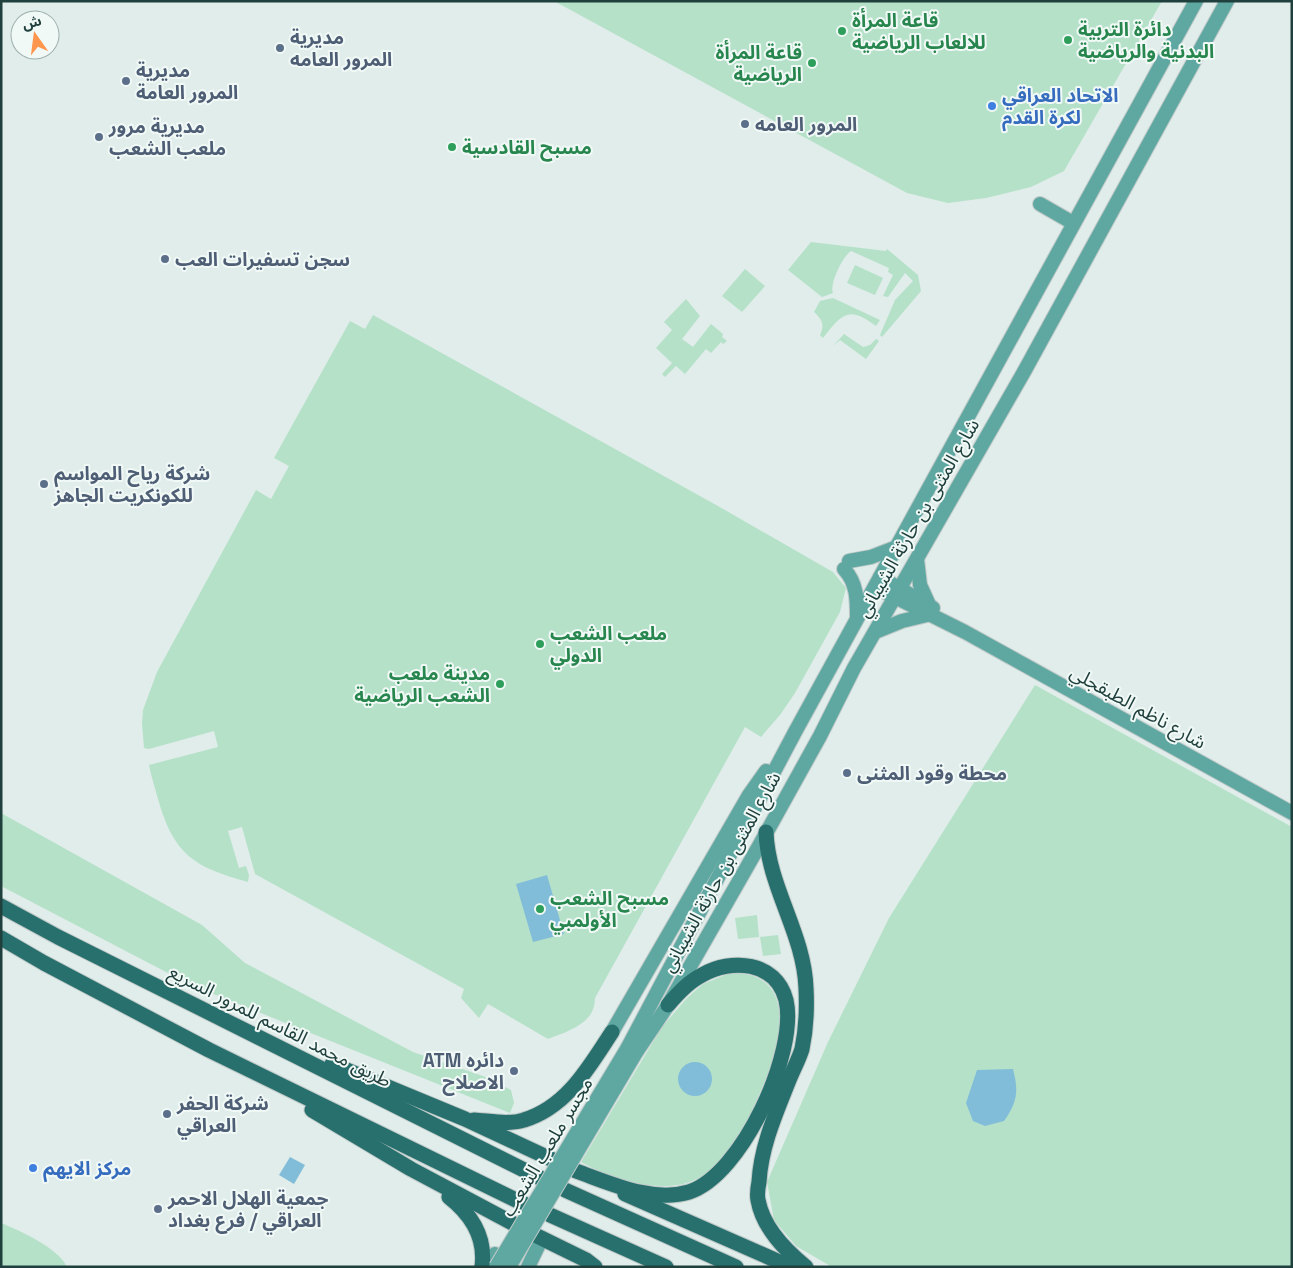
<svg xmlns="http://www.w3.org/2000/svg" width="1293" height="1268" font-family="'Space Grotesk','Noto Sans Arabic',sans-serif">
  <rect width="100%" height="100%" fill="#e0edea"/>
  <!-- green -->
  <g fill="#b6e1c9">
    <path d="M554,1h608l-98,170 -33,16 -45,11 -38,5 -41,-10z"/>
    <path d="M811,242l75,9 1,-2 31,26 3,16 -39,46 -2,-2 15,-35 18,-19 -8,-8 -17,24 -5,-1 10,-21 -5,-3 1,-4 -38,-17c-8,5 -22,33 -18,42l-11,4 -34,-27z"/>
    <path d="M855,265l28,13 -8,17 -28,-12z"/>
    <path d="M745,269l20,17 -23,26 -20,-16z"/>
    <path d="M833,298l47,22 -4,6c-28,-21 -34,-12 -53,12l-3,-3c5,-10 2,-16 -6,-23l6,-11z"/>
    <path d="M686,299l14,17 -18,23 11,8 18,-23 12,10 -1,3 5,4 -4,3 -2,-2 -10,11 -5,-4 -21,25 -9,-8 -11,11 -3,-3 10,-11 -16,-15 16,-18 -8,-8z"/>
    <path d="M373,315l345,191 115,66 13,16 -6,24 -45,81 -15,22 -19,22 -16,-10 -150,271c0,26 -27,33 -47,41l-60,-35 -9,14 -18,-20 3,-9 -209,-115 -13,-47 -14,4 11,37 7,-2 3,9 -1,7c-54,-15 -74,-27 -90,-83 -3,-11 -7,-23 -9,-34l69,-18 -4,-16 -65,18 -5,-1 -2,-25 1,-13 14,-38 99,-182 15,9 18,-33 -15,-8 76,-137 15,8z"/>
    <path d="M844,334l19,13 7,-2 6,-6 3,2 -13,18 -26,-19 -7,6z"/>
    <path d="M1035,685l257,142v440h-460l-36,-21 -22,-26 -7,-38 61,-140 61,-124z"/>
    <path d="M1,813l201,112 43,38 168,89 70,24 28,14 3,13 -4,10 -319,-128 -190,-99z"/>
    <path d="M757,915l2,22 -21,2 -3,-21z"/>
    <path d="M778,935l3,19 -18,2 -3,-19z"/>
    <path d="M730,973c72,-1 50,76 31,117 -15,35 -36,85 -78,94 -36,7 -70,-5 -102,-22l81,-135 25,-29 16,-14z"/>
    <path d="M1,1223c20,8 57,25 66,44h-66z"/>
  </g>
  <!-- water -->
  <g fill="#81bdd9">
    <path d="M547,875l17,59 -31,8 -17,-58z"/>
    <circle cx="695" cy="1079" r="17"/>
    <path d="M1013,1069c6,23 4,33 -9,52l-19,5 -12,-5 -7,-18 11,-33z"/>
    <path d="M290,1157l15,8 -11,19 -15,-9z"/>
  </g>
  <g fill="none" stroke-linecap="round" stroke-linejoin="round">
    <defs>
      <g id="major">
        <path d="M1040,204l33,19"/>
        <path d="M917,559l3,26 10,22"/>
        <path d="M849,561l22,-4 26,-10"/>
        <path d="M844,569c13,14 13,30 13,48"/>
        <path d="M880,577l53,31"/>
        <path d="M875,587l90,45 327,181"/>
        <path d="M875,632l27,-11 25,-6"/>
        <path d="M612,1032l137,-237 17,-24"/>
        <path d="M628,1047l167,-315 401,-731"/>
        <path d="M637,1051l31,-46 91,-159 61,-110 34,-68 171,-298 202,-369"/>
        <path d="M484,1267l11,-13"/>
        <path d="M528,1267l14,-29"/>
      </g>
      <g id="highway">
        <path d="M766,832c2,55 38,101 40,156 1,20 0,42 -4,61 -3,10 -9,21 -13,31 -13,33 -28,66 -30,102 -1,5 -2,13 -1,18 5,28 27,50 48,67"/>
        <path d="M1,906l57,31 484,242"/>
        <path d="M1,938l43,25 165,87 317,155"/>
        <path d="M332,1064l133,55 88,41"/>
        <path d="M312,1110l99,59 103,55"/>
        <path d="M474,1120c16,1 35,5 50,0 43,-13 65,-53 88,-88"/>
        <path d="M576,1171c34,12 76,32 113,21 53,-17 109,-140 97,-192 -10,-39 -55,-42 -84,-25 -14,7 -24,18 -34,30"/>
        <path d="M565,1190l171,77"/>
        <path d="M625,1194l166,73"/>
        <path d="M449,1197c23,18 37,40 33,70"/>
        <path d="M550,1215l116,52"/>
        <path d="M537,1236l49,24 9,7"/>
      </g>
    </defs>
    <!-- major casing -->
    <use href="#major" stroke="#c0cac9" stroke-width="16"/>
    <!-- highway casing -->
    <use href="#highway" stroke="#c0cac9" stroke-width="17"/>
    <!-- major -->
    <use href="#major" stroke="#5fa8a2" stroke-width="14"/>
    <!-- highway -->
    <use href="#highway" stroke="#27706d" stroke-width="15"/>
    <defs>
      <g id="major-bridge">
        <path d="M496,1267l132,-220"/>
        <path d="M509,1267l128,-216"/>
      </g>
    </defs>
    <!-- major-bridge casing -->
    <use href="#major-bridge" stroke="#c0cac9" stroke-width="16" stroke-linecap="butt"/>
    <!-- major-bridge -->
    <use href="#major-bridge" stroke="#5fa8a2" stroke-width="14"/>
  </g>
  <!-- markers -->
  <g fill="#2e9e5b" stroke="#f1f9f7" stroke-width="2">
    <circle cx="842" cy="31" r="5"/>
    <circle cx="1068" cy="40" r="5"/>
    <circle cx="812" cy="63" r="5"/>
    <circle cx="452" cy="147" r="5"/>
    <circle cx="540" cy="644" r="5"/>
    <circle cx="500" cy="684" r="5"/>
    <circle cx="540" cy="909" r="5"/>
  </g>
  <g fill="#5c6f8a" stroke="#f1f9f7" stroke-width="2">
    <circle cx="280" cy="48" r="5"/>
    <circle cx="126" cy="81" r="5"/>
    <circle cx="745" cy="124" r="5"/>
    <circle cx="99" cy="137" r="5"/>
    <circle cx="165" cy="259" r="5"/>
    <circle cx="44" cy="484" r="5"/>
    <circle cx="847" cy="773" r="5"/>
    <circle cx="514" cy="1071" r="5"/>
    <circle cx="167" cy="1114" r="5"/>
    <circle cx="158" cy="1209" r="5"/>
  </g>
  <g fill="#3f7fe0" stroke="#f1f9f7" stroke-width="2">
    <circle cx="992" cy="106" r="5"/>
    <circle cx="33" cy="1168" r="5"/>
  </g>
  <g text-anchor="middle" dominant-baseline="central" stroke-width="4" stroke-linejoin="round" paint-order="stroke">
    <!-- leisure labels -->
    <g font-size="19" font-weight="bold" fill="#27864d" stroke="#f1f9f7" text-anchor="start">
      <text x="852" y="20">قاعة المرأة<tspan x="852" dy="22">للالعاب الرياضية</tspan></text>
      <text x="1078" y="29">دائرة التربية<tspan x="1078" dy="22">البدنية والرياضية</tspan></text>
      <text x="802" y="52" text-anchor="end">قاعة المرأة<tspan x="802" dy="22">الرياضية</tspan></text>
      <text x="462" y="147">مسبح القادسية</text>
      <text x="550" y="633">ملعب الشعب<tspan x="550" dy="22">الدولي</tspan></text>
      <text x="490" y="673" text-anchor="end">مدينة ملعب<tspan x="490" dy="22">الشعب الرياضية</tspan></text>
      <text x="550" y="898">مسبح الشعب<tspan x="550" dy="22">الأولمبي</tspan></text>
    </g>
    <!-- service labels -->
    <g font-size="19" font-weight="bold" fill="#4e5e75" stroke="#f1f9f7" text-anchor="start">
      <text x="290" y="37">مديرية<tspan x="290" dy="22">المرور العامه</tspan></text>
      <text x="136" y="70">مديرية<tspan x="136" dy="22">المرور العامة</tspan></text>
      <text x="755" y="124">المرور العامه</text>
      <text x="109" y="126">مديرية مرور<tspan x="109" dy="22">ملعب الشعب</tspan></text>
      <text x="175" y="259">سجن تسفيرات العب</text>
      <text x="54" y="473">شركة رياح المواسم<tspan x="54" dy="22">للكونكريت الجاهز</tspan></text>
      <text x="857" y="773">محطة وقود المثنى</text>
      <text x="504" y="1060" text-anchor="end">ATM دائره<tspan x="504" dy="22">الاصلاح</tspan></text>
      <text x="177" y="1103">شركة الحفر<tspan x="177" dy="22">العراقي</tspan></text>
      <text x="168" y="1198">جمعية الهلال الاحمر<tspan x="168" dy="22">العراقي / فرع بغداد</tspan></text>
    </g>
    <!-- shop labels -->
    <g font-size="19" font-weight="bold" fill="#366cbe" stroke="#f1f9f7" text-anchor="start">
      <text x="1002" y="95">الاتحاد العراقي<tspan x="1002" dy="22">لكرة القدم</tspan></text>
      <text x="43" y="1168">مركز الايهم</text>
    </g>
    <!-- street labels -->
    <g font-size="19" fill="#1f403d" stroke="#f1f9f7">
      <text transform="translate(918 518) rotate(-60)">شارع المثنى بن حارثة الشيباني</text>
      <text transform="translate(1138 707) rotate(29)">شارع ناظم الطبقجلي</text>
      <text transform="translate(721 872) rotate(-61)">شارع المثنى بن حارثة الشيباني</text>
      <text transform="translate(280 1026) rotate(27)">طريق محمد القاسم للمرور السريع</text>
      <text transform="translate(547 1147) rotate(-59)">مجسر ملعب الشعب</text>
    </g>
  </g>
  <!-- border -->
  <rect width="1293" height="1268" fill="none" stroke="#1f403d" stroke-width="5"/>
  <!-- north arrow -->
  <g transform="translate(35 35) rotate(346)"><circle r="24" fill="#f1f9f7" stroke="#9dafad"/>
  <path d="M0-4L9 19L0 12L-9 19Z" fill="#ff964d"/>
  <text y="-8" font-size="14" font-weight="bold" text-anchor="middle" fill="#1f403d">ش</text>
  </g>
</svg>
